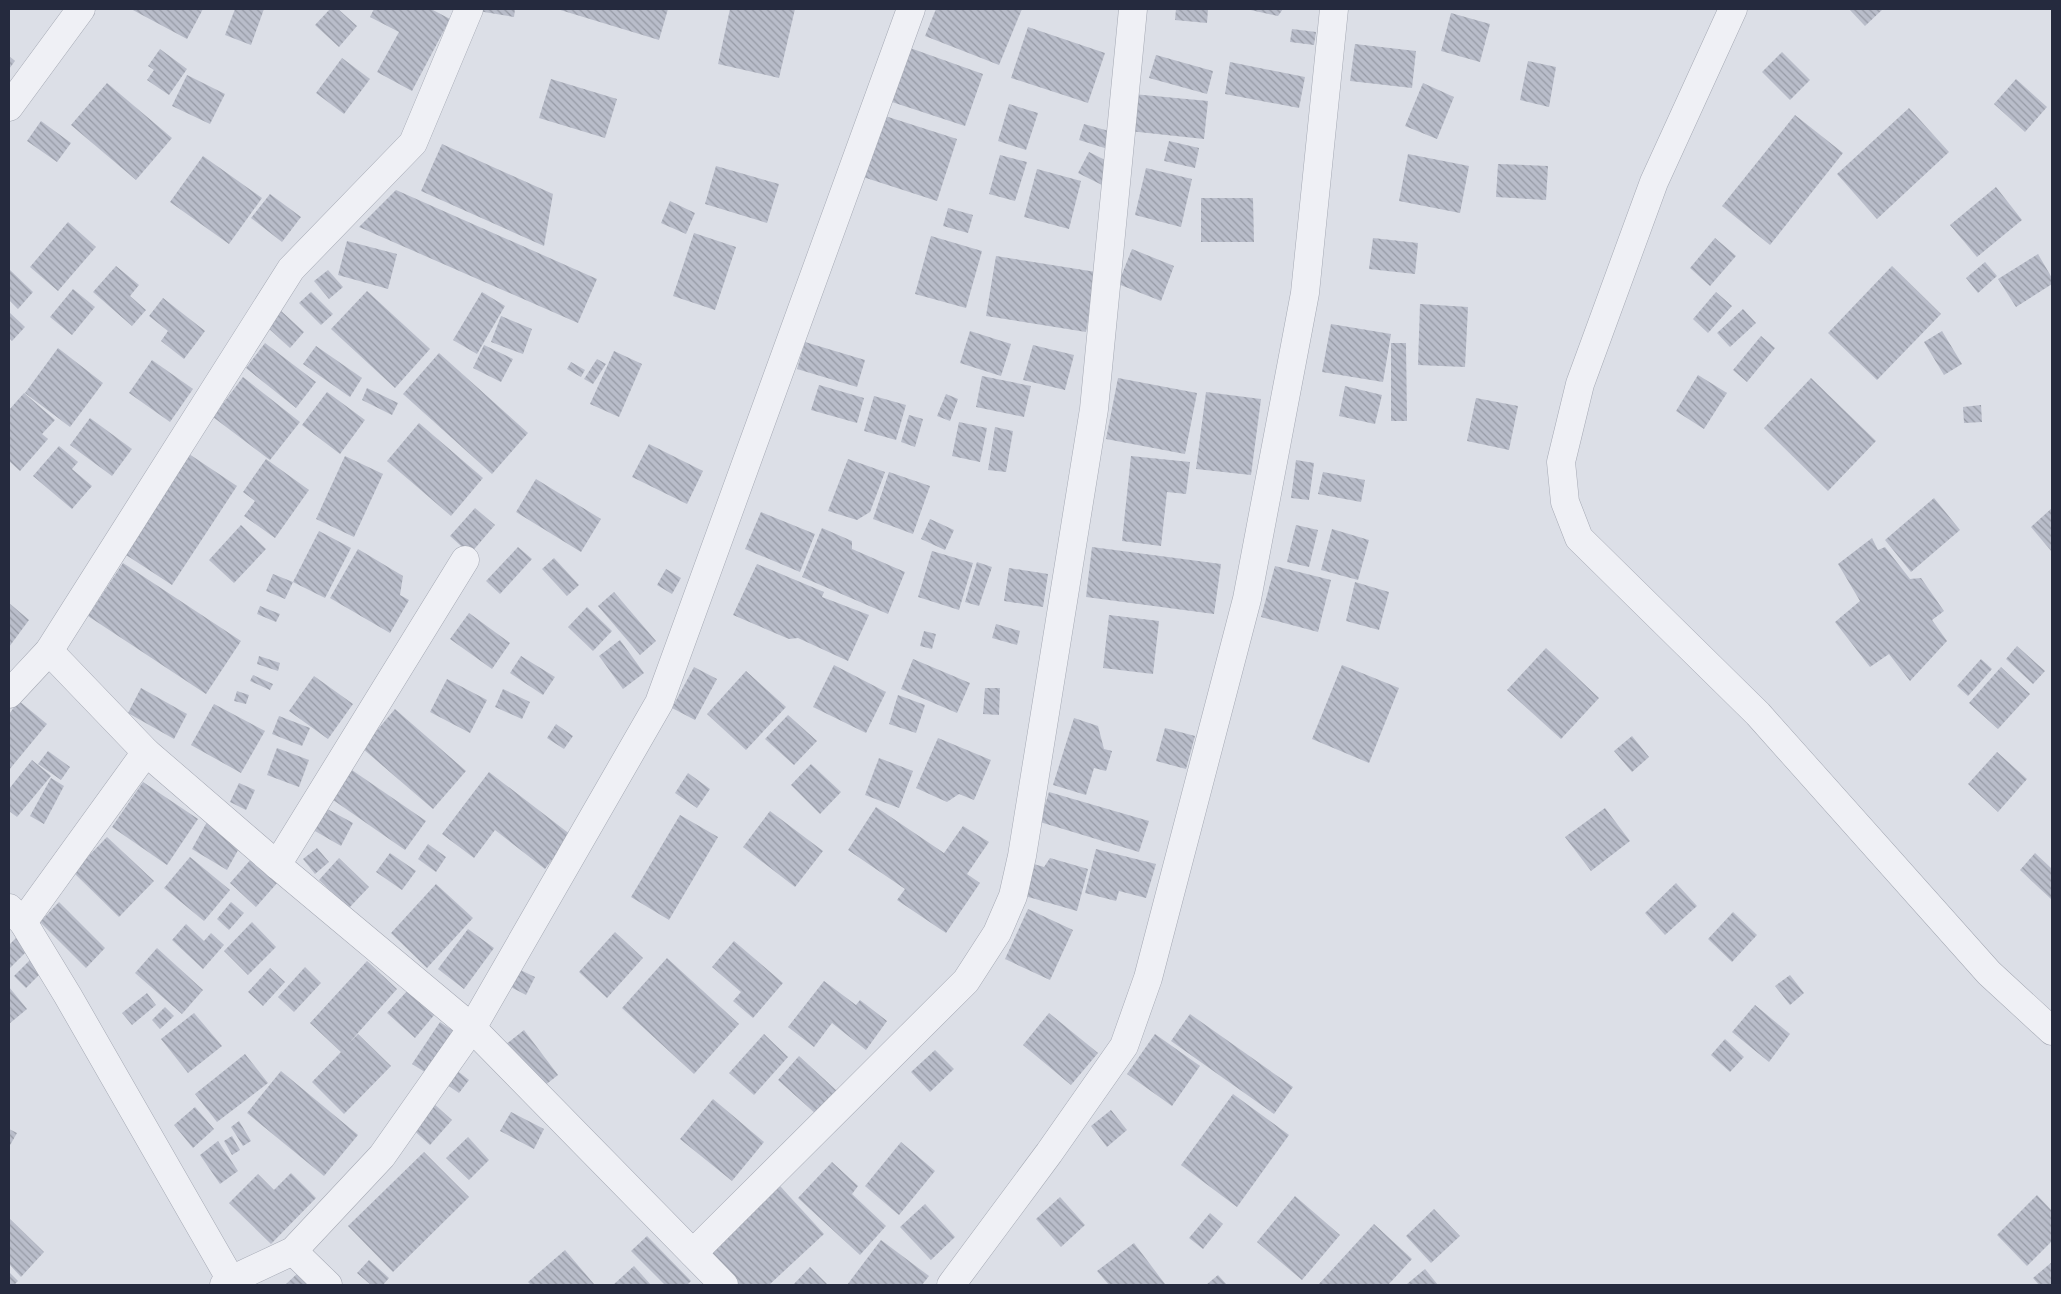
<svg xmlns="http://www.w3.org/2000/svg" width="2061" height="1294" font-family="'Nunito Sans',sans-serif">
  <defs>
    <pattern id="building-back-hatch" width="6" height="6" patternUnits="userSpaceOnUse" patternTransform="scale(1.25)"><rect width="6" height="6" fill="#b9bdca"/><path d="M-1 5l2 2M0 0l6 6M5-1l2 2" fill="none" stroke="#969aa5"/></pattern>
  </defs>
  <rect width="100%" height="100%" fill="#dcdfe7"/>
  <!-- building -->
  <g fill="url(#building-back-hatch)">
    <path d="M131,9h72l-16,30z"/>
    <path d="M235,9h29l-13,36 -26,-10z"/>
    <path d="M330,9h8l19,17 -18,21 -24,-22z"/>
    <path d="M374,9h57l19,10 -38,72 -35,-19 22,-40 -29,-15z"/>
    <path d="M479,9h36l-1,8 -36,-6z"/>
    <path d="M557,9h111l-9,31z"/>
    <path d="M730,9h65l-16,69 -61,-14z"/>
    <path d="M936,9h86l-23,56 -74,-29z"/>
    <path d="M1176,9h32l-1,14 -32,-3z"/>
    <path d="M1246,9h37l-5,7z"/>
    <path d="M1849,9h34l-18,17z"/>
    <path d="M1451,13l39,11 -10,38 -39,-11z"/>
    <path d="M1028,27l77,26 -17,50 -77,-25z"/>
    <path d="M1292,29l24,3 -2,13 -24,-3z"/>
    <path d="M1355,44l61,7 -4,37 -62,-7z"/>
    <path d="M910,48l73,26 -18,52 -73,-24z"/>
    <path d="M160,49l27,20 -18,26 -22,-15 7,-10 -6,-4z"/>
    <path d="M1782,52l28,28 -20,20 -28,-28z"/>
    <path d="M1156,55l57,16 -6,23 -58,-16z"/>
    <path d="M9,56l6,5 -6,8z"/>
    <path d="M342,58l28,21 -26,35 -28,-21z"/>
    <path d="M1528,61l28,6 -7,40 -29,-7z"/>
    <path d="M1230,62l75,15 -6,31 -74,-14z"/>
    <path d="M187,75l38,19 -15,30 -38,-18z"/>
    <path d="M551,79l66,20 -12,39 -66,-20z"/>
    <path d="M2016,79l31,28 -22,25 -31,-28z"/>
    <path d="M107,83l65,55 -36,42 -65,-55z"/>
    <path d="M1423,83l31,14 -17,42 -32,-13z"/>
    <path d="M1133,94l75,7 -4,38 -75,-8z"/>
    <path d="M1009,104l29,9 -12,37 -28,-9z"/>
    <path d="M1909,108l40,44 -72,67 -40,-45z"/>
    <path d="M882,115l75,24 -20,62 -74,-24z"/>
    <path d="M1795,115l48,38 -73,92 -48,-39z"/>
    <path d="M41,121l30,22 -14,19 -30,-21z"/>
    <path d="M1084,124l32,9 -5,17 -32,-10z"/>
    <path d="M1169,141l30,7 -4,20 -31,-7z"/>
    <path d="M442,144l111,50 -9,52 -123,-55z"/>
    <path d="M1089,152l24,12 -11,21 -24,-12z"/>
    <path d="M1408,154l61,12 -9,47 -61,-12z"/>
    <path d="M1000,155l27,7 -12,39 -26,-7z"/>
    <path d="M203,156l59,42 -33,46 -59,-42z"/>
    <path d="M1498,164l50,2 -2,34 -50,-3z"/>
    <path d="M716,166l63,18 -12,39 -62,-19z"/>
    <path d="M1146,168l46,11 -11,48 -46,-12z"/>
    <path d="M1037,169l44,12 -12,48 -45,-12z"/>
    <path d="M1996,187l26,33 -45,37 -27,-32z"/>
    <path d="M396,190l201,89 -19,44 -219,-96z"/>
    <path d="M270,194l31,23 -19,25 -31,-24z"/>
    <path d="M1201,198h52l1,44h-53z"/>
    <path d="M670,201l25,12 -9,21 -25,-11z"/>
    <path d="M948,208l25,7 -5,18 -25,-7z"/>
    <path d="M68,222l28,25 -38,44 -28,-24z"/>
    <path d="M694,233l42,14 -21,63 -42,-14z"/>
    <path d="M931,236l51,15 -16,57 -51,-14z"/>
    <path d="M1373,238l45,5 -3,31 -46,-5z"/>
    <path d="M1715,238l21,18 -26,30 -20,-18z"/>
    <path d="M347,241l50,13 -9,35 -50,-14z"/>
    <path d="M1132,249l42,17 -13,35 -43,-17z"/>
    <path d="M2038,254l14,24v6l-36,23 -18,-28z"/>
    <path d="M996,256l100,16 -10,60 -100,-16z"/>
    <path d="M1985,262l12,14 -19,17 -12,-15z"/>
    <path d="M116,266l23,19 -9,11 16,14 -14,16 -39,-34z"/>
    <path d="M1892,266l49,48 -64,66 -49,-47z"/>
    <path d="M9,269l24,23 -15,17 -9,-9z"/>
    <path d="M328,270l15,17 -14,12 -15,-18z"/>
    <path d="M73,289l22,18 -23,28 -22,-18z"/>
    <path d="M367,291l63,58 -35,39 -64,-59z"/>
    <path d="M311,292l22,22 -12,11 -22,-22z"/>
    <path d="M482,292l23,14 -28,48 -24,-14z"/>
    <path d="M1716,292l16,14 -24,27 -15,-14z"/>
    <path d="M163,298l42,33 -21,28 -23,-18 7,-10 -19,-15z"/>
    <path d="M1420,304l48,3 -3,60 -47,-2z"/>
    <path d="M1743,309l13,14 -26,24 -13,-14z"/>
    <path d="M280,310l24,22 -14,16 -24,-22z"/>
    <path d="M9,312l16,15 -13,14 -3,-3z"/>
    <path d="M501,316l31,13 -9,25 -32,-12z"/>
    <path d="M1331,324l60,10 -8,48 -61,-10z"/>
    <path d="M970,331l41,13 -10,32 -41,-13z"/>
    <path d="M1942,331l20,33 -18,11 -20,-33z"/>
    <path d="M1761,336l14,12 -28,34 -14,-12z"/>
    <path d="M805,342l60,18 -8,27 -60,-18z"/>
    <path d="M265,343l51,39 -20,26 -50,-40z"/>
    <path d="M1391,343h15l1,78h-16z"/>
    <path d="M484,345l29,14 -12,23 -28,-14z"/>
    <path d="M1033,345l41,10 -9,35 -42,-10z"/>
    <path d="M316,346l46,32 -12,19 -47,-33z"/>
    <path d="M58,348l45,35 -33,44 -45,-34z"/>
    <path d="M614,351l28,13 -23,53 -29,-13z"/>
    <path d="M439,353l89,80 -36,41 -89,-80z"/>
    <path d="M597,359l9,5 -13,20 -9,-5z"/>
    <path d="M152,360l41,29 -23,33 -41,-29z"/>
    <path d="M571,362l14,8 -4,7 -14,-8z"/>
    <path d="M1698,375l29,18 -23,36 -28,-18z"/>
    <path d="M982,376l49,10 -7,31 -48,-10z"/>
    <path d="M243,377l57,45 -30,38 -57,-43z"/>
    <path d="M1118,378l79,15 -12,61 -79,-15z"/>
    <path d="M1811,378l65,63 -48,50 -64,-63z"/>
    <path d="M819,385l45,13 -7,25 -46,-13z"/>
    <path d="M1345,386l37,9 -7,29 -36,-8z"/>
    <path d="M367,388l31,15 -6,12 -30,-15z"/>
    <path d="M327,392l38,28 -25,34 -38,-29z"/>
    <path d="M1206,392l55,7 -10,76 -55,-6z"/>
    <path d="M24,393l31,27 -13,14 6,5 -28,32 -11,-10v-51z"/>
    <path d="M946,394l12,5 -8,22 -13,-5z"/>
    <path d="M874,396l32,9 -10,35 -32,-9z"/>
    <path d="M1476,398l42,8 -9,44 -42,-9z"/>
    <path d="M1981,405l1,17 -18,1 -1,-16z"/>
    <path d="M909,415l14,4 -8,28 -14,-5z"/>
    <path d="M90,418l42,31 -20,27 -42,-31z"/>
    <path d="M959,422l28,6 -7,34 -28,-6z"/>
    <path d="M419,423l64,55 -32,38 -64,-55z"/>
    <path d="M995,427l18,4 -7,41 -18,-2z"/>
    <path d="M649,444l54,27 -16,33 -55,-27z"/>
    <path d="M59,446l19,16 -6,7 20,17 -20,23 -39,-33z"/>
    <path d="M189,454l48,32 -65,99 -49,-32z"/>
    <path d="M345,456l38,18 -29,63 -38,-18z"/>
    <path d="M1131,456l59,6 -4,32 -19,-2 -6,54 -39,-5z"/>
    <path d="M266,459l43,31 -34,48 -31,-22 11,-15 -12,-9z"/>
    <path d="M848,459l37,13 -15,40 -13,8 -29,-9z"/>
    <path d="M1296,460l18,3 -5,37 -18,-2z"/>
    <path d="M889,472l41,14 -17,48 -40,-15z"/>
    <path d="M1323,472l42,8 -4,22 -43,-8z"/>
    <path d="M536,479l65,40 -20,33 -65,-40z"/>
    <path d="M1934,498l26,32 -49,42 -26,-32z"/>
    <path d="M475,508l20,17 -25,29 -20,-18z"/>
    <path d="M2052,508v44l-21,-25z"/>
    <path d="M761,512l54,22 -15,38 -55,-23z"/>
    <path d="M930,519l24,11 -9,20 -24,-11z"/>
    <path d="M241,525l25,24 -32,34 -25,-23z"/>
    <path d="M1296,525l22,5 -9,37 -22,-5z"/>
    <path d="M822,528l30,13v8l53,23 -17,42 -86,-37z"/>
    <path d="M1332,529l37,11 -11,40 -37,-10z"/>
    <path d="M319,531l32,17 -26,50 -32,-16z"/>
    <path d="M1872,538l6,12 7,-3 25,32 11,-1 23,33 -12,9 15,21 -37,40 -21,-27 -19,13 -35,-45 25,-21 -22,-37z"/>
    <path d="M518,547l14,12 -32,35 -14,-13z"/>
    <path d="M1092,547l129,17 -7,50 -128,-17z"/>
    <path d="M358,549l45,27 -3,19 9,5 -19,33 -60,-35z"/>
    <path d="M932,551l41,12 -14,47 -41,-13z"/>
    <path d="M554,558l25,27 -12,11 -25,-27z"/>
    <path d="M977,562l15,5 -13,39 -14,-4z"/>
    <path d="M123,563l118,78 -35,53 -118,-78z"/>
    <path d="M757,564l67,28 -2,5 47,18 -21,46 -50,-23 -9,1 -56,-24z"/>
    <path d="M1275,566l56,14 -13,52 -57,-15z"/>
    <path d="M1009,568l39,6 -5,33 -39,-6z"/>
    <path d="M666,569l15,9 -9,16 -15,-9z"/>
    <path d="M273,574l20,8 -8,17 -19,-8z"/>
    <path d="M1355,582l34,10 -10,38 -33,-9z"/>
    <path d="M614,592l42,49 -16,14 -42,-49z"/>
    <path d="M9,603l20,17 -20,27z"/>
    <path d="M260,606l20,8 -4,8 -19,-8z"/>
    <path d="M587,607l25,24 -19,20 -25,-24z"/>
    <path d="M469,613l41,30 -18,26 -42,-30z"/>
    <path d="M1109,615l50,6 -6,53 -50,-6z"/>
    <path d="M996,624l24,7 -3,14 -25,-7z"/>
    <path d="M924,631l12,3 -4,15 -12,-3z"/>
    <path d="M620,640l24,33 -21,16 -24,-33z"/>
    <path d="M2017,646l28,25 -12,13 -27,-25z"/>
    <path d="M1546,648l53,50 -38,41 -54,-49z"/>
    <path d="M259,656l21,7 -2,8 -21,-7z"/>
    <path d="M521,656l34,21 -12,18 -33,-22z"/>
    <path d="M913,659l57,24 -13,30 -56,-24z"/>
    <path d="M1981,659l11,10 -24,27 -11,-10z"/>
    <path d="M834,665l52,27 -20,41 -53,-26z"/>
    <path d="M1342,665l57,23 -30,75 -57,-24z"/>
    <path d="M694,667l23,12 -22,41 -23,-12z"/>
    <path d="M2001,667l29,27 -32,35 -29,-26z"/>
    <path d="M746,671l40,36 -40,43 -39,-36z"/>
    <path d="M253,675l20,9 -3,6 -20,-9z"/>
    <path d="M314,676l39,28 -25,35 -39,-28z"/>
    <path d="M447,679l40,21 -17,33 -40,-21z"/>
    <path d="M141,688l46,26 -13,25 -46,-26z"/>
    <path d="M985,688h15l-1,27 -16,-1z"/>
    <path d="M503,689l27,13 -8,17 -27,-12z"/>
    <path d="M237,691l12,4 -3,9 -12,-3z"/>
    <path d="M898,695l27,10 -9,28 -27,-9z"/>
    <path d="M19,701l28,23 -38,46v-56z"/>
    <path d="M214,704l51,27 -24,42 -50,-28z"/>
    <path d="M395,709l71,62 -33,38 -71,-61z"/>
    <path d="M788,715l29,26 -23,24 -29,-26z"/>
    <path d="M279,716l31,12 -8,18 -30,-12z"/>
    <path d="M1074,718l24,8 6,23 8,2 -6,20 -12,-3 -8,27 -33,-10z"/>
    <path d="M556,724l17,12 -9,13 -17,-11z"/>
    <path d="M1165,728l30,8 -9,33 -30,-8z"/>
    <path d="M1632,736l17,21 -17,15 -18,-21z"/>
    <path d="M938,738l53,22 -17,40 -15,-6 -12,8 -31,-14z"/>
    <path d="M277,748l32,12 -10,27 -32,-12z"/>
    <path d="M48,751l22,16 -9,13 -23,-16z"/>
    <path d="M1997,752l30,27 -29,33 -30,-28z"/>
    <path d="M879,758l34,13 -14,37 -34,-13z"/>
    <path d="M32,760l19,16 -34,41 -8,-6v-22z"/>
    <path d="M811,764l30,28 -21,22 -29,-29z"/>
    <path d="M346,766l80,55 -21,29 -79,-55z"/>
    <path d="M489,772l82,63 -26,34 -50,-39 -21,28 -32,-24z"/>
    <path d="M688,773l22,16 -13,19 -22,-15z"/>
    <path d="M51,778l13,8 -20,38 -14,-8z"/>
    <path d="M143,782l55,37 -31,46 -55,-38z"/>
    <path d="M239,783l16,7 -9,20 -16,-8z"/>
    <path d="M1049,792l100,29 -10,31 -99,-30z"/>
    <path d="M320,805l33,18 -12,23 -33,-19z"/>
    <path d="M876,807l68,46 19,-27 26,16 -22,32 13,9 -34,50 -49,-33 8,-11 -57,-39z"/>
    <path d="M1605,808l25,33 -39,30 -26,-34z"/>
    <path d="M770,811l53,40 -28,36 -52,-40z"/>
    <path d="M680,815l38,22 -49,83 -38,-23z"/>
    <path d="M207,822l35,21 -15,27 -35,-21z"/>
    <path d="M107,837l47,44 -35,36 -46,-45z"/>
    <path d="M428,844l18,13 -10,15 -18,-13z"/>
    <path d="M317,848l12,14 -14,12 -12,-15z"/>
    <path d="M1096,849l60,15 -10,34 -27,-7 -3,10 -31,-8z"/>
    <path d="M390,853l26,18 -14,19 -26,-18z"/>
    <path d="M2035,853l17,16v31l-32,-30z"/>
    <path d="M190,857l40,33 -26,31 -40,-33z"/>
    <path d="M252,858l26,24 -22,25 -26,-24z"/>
    <path d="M339,858l30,29 -20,21 -30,-28z"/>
    <path d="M1050,858l38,11 -11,42 -59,-17 9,-32 17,5z"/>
    <path d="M1676,883l21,23 -32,29 -20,-22z"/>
    <path d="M436,884l37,34 -46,50 -36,-35z"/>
    <path d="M59,902l46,46 -19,20 -46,-46z"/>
    <path d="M231,902l13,11 -15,17 -12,-11z"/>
    <path d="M1028,909l45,21 -23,50 -45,-21z"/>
    <path d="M1733,912l24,23 -25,27 -24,-23z"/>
    <path d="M252,922l24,25 -28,28 -24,-24z"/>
    <path d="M186,924l18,17 7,-8 13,12 -21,24 -31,-29z"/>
    <path d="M468,929l26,19 -30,41 -26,-20z"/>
    <path d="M615,932l28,26 -36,40 -28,-26z"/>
    <path d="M16,938l12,12 -19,19v-24z"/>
    <path d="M734,941l49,42 -30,35 -20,-17 8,-9 -29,-25z"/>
    <path d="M157,948l46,42 -21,24 -47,-41z"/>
    <path d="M667,958l72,66 -45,50 -72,-66z"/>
    <path d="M31,959l12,12 -17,17 -12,-12z"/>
    <path d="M367,961l30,28 -48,54 9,-9 33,32 -47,48 -32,-32 29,-30 -31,-29z"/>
    <path d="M305,967l16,16 -27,29 -16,-15z"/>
    <path d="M270,968l15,14 -22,24 -15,-14z"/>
    <path d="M516,968l19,9 -9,18 -19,-10z"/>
    <path d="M1790,975l14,18 -14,12 -15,-19z"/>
    <path d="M824,981l32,24 4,-5 27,21 -21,29 -34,-27 -18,24 -26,-20z"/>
    <path d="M9,987l18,22 -18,15z"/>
    <path d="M408,990l27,24 -20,24 -28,-25z"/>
    <path d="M147,993l9,12 -24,20 -10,-12z"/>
    <path d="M1755,1005l35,29 -21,28 -37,-30z"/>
    <path d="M165,1007l9,9 -14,13 -8,-9z"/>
    <path d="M194,1013l28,33 -34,27 -27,-34z"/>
    <path d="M1049,1013l49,40 -27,32 -48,-40z"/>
    <path d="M1190,1014l103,73 -19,27 -103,-73z"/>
    <path d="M440,1022l15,10 -27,42 -16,-10z"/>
    <path d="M524,1030l34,45 -19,15 -34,-45z"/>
    <path d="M764,1034l24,23 -34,38 -25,-22z"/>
    <path d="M1155,1034l45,32 -28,40 -45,-32z"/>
    <path d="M1725,1039l19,18 -14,15 -19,-17z"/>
    <path d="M935,1050l19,19 -24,23 -19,-20z"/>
    <path d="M245,1054l23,29 -51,39 -22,-28z"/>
    <path d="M799,1056l38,35 -21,23 -38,-34z"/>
    <path d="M451,1066l18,14 -10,13 -19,-13z"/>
    <path d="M281,1071l77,64 -34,41 -77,-63z"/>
    <path d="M1233,1094l56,41 -52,72 -56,-42z"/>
    <path d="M713,1099l51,43 -32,39 -52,-42z"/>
    <path d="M432,1102l20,18 -22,25 -20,-18z"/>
    <path d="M195,1107l19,22 -21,19 -19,-23z"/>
    <path d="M1111,1110l16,20 -20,17 -16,-21z"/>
    <path d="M511,1112l33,17 -10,20 -34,-18z"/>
    <path d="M239,1121l12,20 -8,5 -12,-19z"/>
    <path d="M9,1129l8,4 -8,14z"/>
    <path d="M232,1136l8,14 -8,5 -8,-14z"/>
    <path d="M468,1137l21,23 -20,20 -23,-22z"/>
    <path d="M218,1141l20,30 -18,13 -20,-29z"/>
    <path d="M901,1142l34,29 -36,44 -34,-29z"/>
    <path d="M424,1152l45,45 -76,75 -45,-46z"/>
    <path d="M832,1162l26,24 -6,8 34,32 -26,29 -62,-57z"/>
    <path d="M291,1173l25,25 -45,46 -42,-41 29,-29 16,16z"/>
    <path d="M779,1185l45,49 -55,51h-30l-31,-35z"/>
    <path d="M2037,1195l15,16v30l-25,25 -30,-31z"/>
    <path d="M1295,1196l45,39 -38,45 -45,-38z"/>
    <path d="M1060,1197l25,28 -24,22 -25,-28z"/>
    <path d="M925,1204l30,33 -24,23 -31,-33z"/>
    <path d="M1434,1209l26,27 -29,27 -25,-27z"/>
    <path d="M1210,1213l13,11 -20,25 -14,-11z"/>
    <path d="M9,1218l35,34 -23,25 -12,-13z"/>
    <path d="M1374,1224l38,35 -24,26h-70z"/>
    <path d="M647,1236l44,45 -4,4h-22l-34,-34z"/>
    <path d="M881,1240l48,36 -7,9h-75z"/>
    <path d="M1134,1243l31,41 -1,1h-55l-12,-14z"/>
    <path d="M565,1250l29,34 -63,1 -3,-3z"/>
    <path d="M369,1260l20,18 -6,7h-12l-14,-12z"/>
    <path d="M2052,1262v23h-13l-6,-7z"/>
    <path d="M634,1266l17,19h-38z"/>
    <path d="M810,1267l18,18h-35z"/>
    <path d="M1425,1269l13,16h-30l-1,-1z"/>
    <path d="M300,1271l14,14h-29z"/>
    <path d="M9,1272l9,9 -4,4h-5z"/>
    <path d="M1218,1275l9,10h-21z"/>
  </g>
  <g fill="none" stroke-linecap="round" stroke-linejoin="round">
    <defs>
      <g id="street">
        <path d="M1733,9l-79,173 -74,202 -19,78 4,40 14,36 179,176 231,259 63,58"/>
        <path d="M9,107l72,-98"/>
        <path d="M49,651l97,101 131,113 195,163 252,257"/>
        <path d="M9,694l40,-43 242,-382 122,-126 56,-134"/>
        <path d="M277,865l188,-305"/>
        <path d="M9,908l14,14 45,74 163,284"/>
        <path d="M23,922l123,-170"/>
        <path d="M293,1251l35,34"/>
        <path d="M693,1253l273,-272 31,-48 16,-37 9,-40 72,-447 39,-400"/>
        <path d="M224,1285l7,-5 62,-29 89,-95 90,-128 187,-325 252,-694"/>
        <path d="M951,1285l98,-132 75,-107 24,-68 99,-379 58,-306 29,-284"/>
      </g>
    </defs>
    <!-- street casing -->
    <use href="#street" stroke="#a5a9b4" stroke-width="29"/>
    <!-- street -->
    <use href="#street" stroke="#eff0f5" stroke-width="28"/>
  </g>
  <!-- border -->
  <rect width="2061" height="1294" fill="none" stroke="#252a3e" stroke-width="20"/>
</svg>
